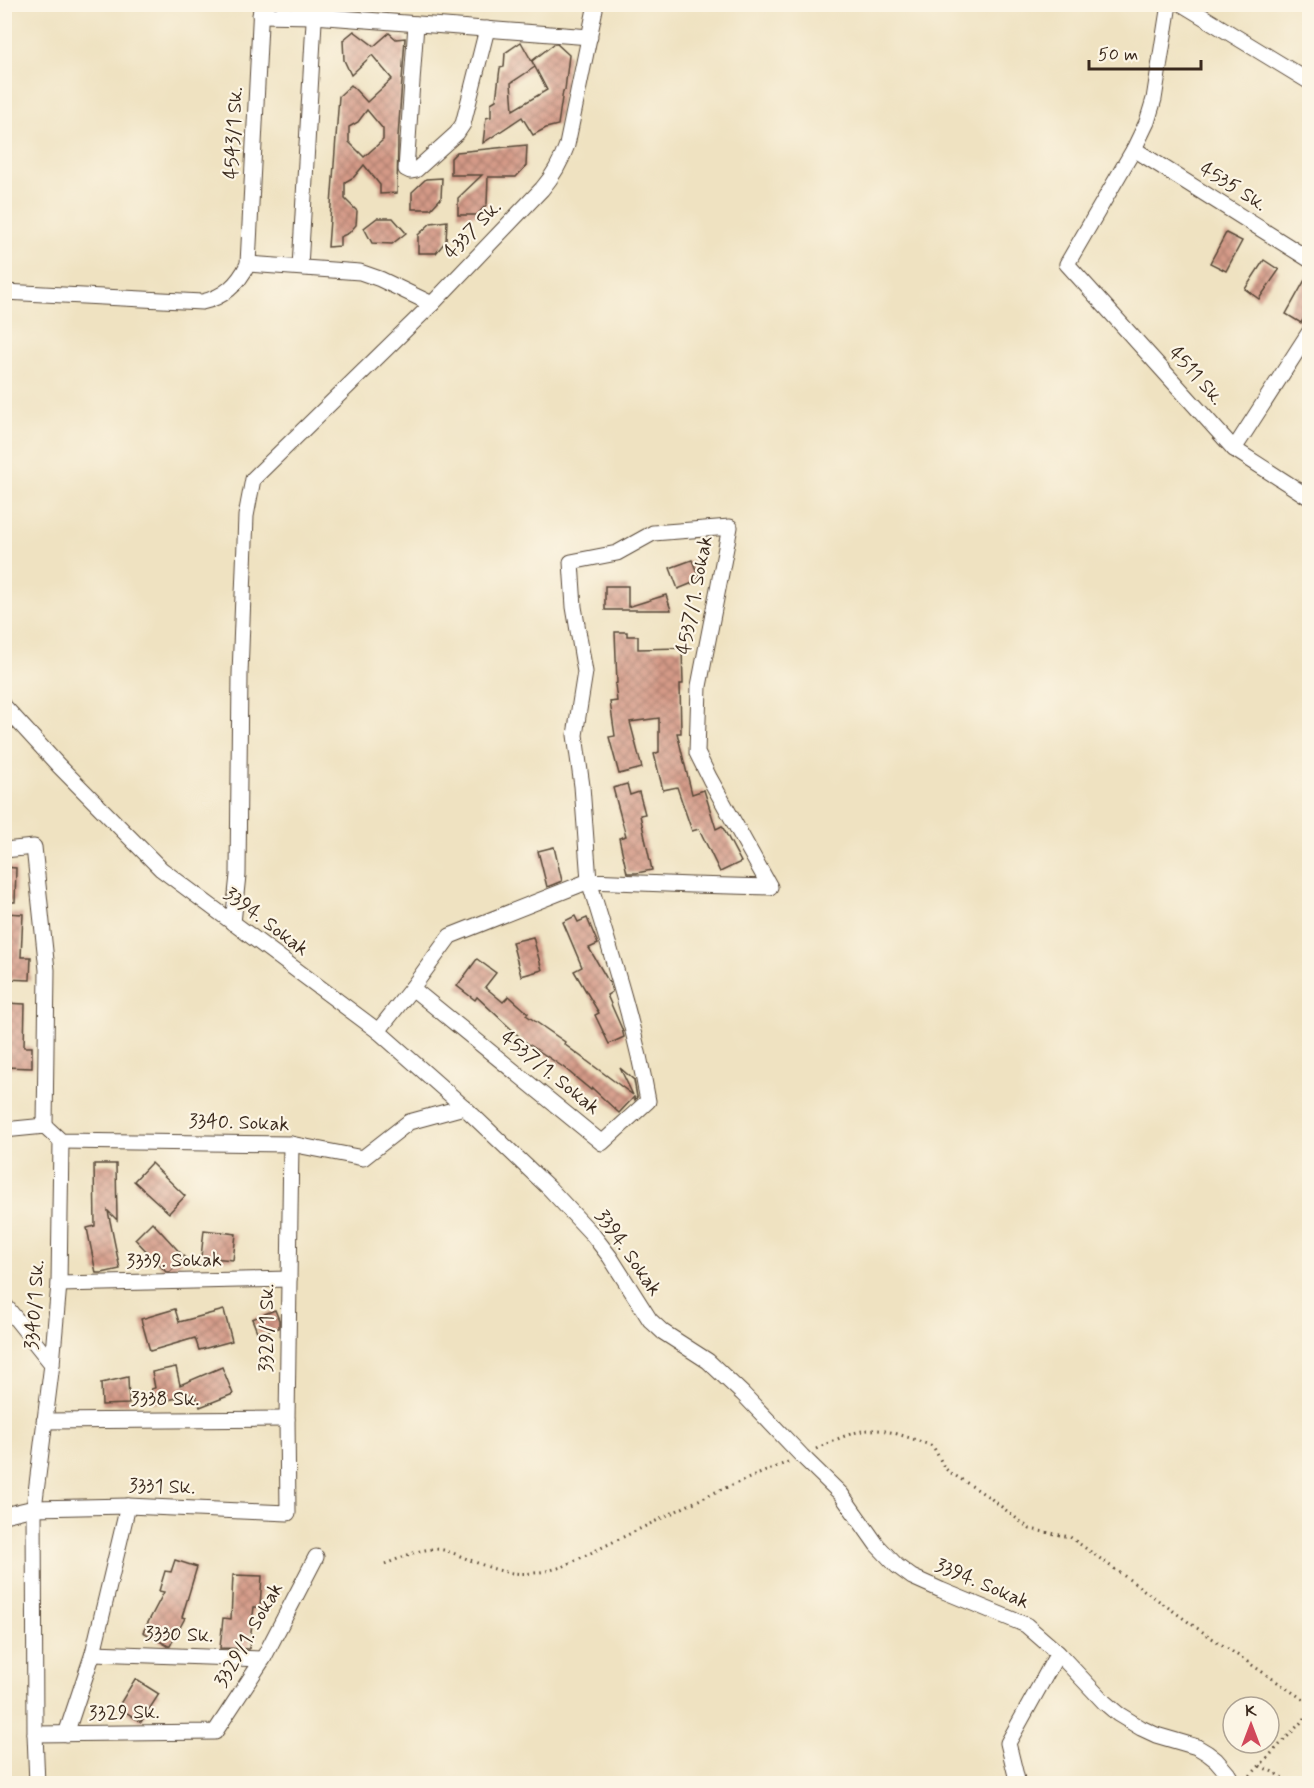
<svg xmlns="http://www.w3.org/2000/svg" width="1314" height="1788" font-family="Mynerve,sans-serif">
  <defs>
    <pattern id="building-cross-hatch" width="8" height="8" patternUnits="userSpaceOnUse" patternTransform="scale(1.5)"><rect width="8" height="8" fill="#d49a87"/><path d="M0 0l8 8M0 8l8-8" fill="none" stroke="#ad7e6e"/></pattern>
  </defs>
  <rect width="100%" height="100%" fill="#fcf5e5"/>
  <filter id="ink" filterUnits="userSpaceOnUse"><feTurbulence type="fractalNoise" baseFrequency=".0167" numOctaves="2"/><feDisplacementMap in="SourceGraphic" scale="12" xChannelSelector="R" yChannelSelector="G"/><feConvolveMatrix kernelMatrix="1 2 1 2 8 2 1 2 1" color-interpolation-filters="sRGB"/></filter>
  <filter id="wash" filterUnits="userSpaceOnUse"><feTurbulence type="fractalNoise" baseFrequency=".008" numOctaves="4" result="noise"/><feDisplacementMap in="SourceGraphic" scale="24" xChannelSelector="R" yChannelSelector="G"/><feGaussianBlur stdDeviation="1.35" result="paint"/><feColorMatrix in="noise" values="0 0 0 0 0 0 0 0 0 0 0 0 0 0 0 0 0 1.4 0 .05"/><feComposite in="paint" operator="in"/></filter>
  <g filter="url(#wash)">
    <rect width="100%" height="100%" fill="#efe2c1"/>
    <g id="blocks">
      <!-- building -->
      <g fill="url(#building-cross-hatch)" fill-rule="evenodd">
        <path d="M354,31l20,15 15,-13 7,6 9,-1 -7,99 -1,56 -17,1v-9l-16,-20 -10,12 -9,5v17l12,12 -1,14 -7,8 -9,4v9l-12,1 11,-151 12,-11 16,17 25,-23 -20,-24 -21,20 -7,-15 -1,-20zM367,110l16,19v11l-19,17 -15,-15v-15l9,-5z"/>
        <path d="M521,42l14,25 -3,-6 22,-17h3l12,11 -4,35 -2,1 -5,34 -12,3 -13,7 -11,-18 -39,26 3,-25 5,-1v-14l5,-3 4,-32 4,-1 1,-14zM535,67l12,23 -34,20 -2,-27z"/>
        <path d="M527,145l-1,21 -10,11h-28l-1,27 -10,11h-19v-17l24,-23h-31v-17l6,-6z"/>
        <path d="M442,178l-1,20 -10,11h-19v-17l14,-13z"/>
        <path d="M377,218h16l13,15 -14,11 -20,-1 -8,-15z"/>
        <path d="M447,221l-1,20 -10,12h-18v-18l13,-12z"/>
        <path d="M1226,233l16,8 -16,30 -16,-8z"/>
        <path d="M1264,260l15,10 -20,29 -14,-10z"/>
        <path d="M1310,271v36l-9,16 -15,-9z"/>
        <path d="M692,560l8,20 -22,9 -8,-21z"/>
        <path d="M605,586h23v21l38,-12 5,15h-66z"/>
        <path d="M615,632h12v4h11v13l44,-1 1,36h-3l1,49h-4l15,61 12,-4 12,39 6,-3 19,36 -21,10 -21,-43 -7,2 -15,-44 -14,3 -9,-36 5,-2v-34l-29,4 12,46 -23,6 -10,-37 6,-1 -5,-34 7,-1 -2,-17 2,-1z"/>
        <path d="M627,784l3,11 9,-3 6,22 -5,1 12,55 -15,3h-10l-8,-35 7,-2 -13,-48z"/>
        <path d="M554,847l8,34 -15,6 -9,-36z"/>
        <path d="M4,867l12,1 -1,34h-11z"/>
        <path d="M4,913l19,1 -2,43h10l-1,23 -26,-1z"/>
        <path d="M575,916l3,6 9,-4 11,26 -9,4 21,36 2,8 -5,3 15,34 2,8 -15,7 -14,-29 4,-2 -25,-42 8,-4 -19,-45z"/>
        <path d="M533,937l9,33 -21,6 -9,-34z"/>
        <path d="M477,959l19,14 -11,14 18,15 6,-6 19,17 -2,2 39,27 -1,2 69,51 -13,-27 14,12 3,17 -2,3 -1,-3 -15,16 -27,-25 -1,2 -28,-23 -39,-26 -47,-44 -2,3 -18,-14z"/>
        <path d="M4,1003l21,1 -1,43h8v21l-28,-1z"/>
        <path d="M151,1163l34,33 -16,17 -35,-32z"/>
        <path d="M94,1164h22l1,56 -9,-9 12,58 -18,4h-6l-9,-45 8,-2z"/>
        <path d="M152,1222l33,36 -15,14h-4l-31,-33z"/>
        <path d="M204,1230l32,4 -3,26 -32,-3z"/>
        <path d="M175,1309l4,13 45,-12 8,31 -33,9 -4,-12 -45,13 -9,-32z"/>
        <path d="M275,1310l4,10v8l-21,6 -6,-15z"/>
        <path d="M176,1367l4,18 42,-18 11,27 -33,13 -5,-13 -41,9 -3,-14 4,-1 -3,-16z"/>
        <path d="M128,1377l1,27 -27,1 -1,-22z"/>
        <path d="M175,1560l22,7 -15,50 3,1 -15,28h-2l-25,-14 21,-40 -5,-1 6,-20 6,1z"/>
        <path d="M233,1575l29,1 -2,31h-6l-5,42 -29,-1 3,-30 8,1z"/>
        <path d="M135,1679l24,15 -18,28 -23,-15z"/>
      </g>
    </g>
  </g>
  <g filter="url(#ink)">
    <use href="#blocks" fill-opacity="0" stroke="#564636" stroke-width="1.5"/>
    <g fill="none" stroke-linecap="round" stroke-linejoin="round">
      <defs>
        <g id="minor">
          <path d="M1169,4l-15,95 -7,23 -13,27 -67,115 167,185 76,49"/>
          <path d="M1182,4l128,78"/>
          <path d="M260,15l54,1 276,21"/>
          <path d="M416,24l-10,145 4,2 6,-1 41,-37 6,-9 24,-95"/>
          <path d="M1134,149l176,111"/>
          <path d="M248,264l112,8 20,7 52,25 110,-115c12,-14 19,-27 25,-44l29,-141"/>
          <path d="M300,267l15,-263"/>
          <path d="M4,292l198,10c22,-5 36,-17 46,-38l13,-260"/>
          <path d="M1234,449l76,-118"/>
          <path d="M4,706l55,60 102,103 217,162 86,76 85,81 44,47 17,22 40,63 13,12 45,29 35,33 59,62 39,38 36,51 20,21 15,11 29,13 85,35 32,28 46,49 14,12 23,14 15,7 41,12 10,6 9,7 12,14 6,10"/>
          <path d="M4,850l30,-3 13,123 -2,156"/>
          <path d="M589,881l-7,-95 -7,-51 10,-63 -11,-65 -3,-45 46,-9 36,-20 77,-6 -31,159 -2,67 13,26 60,108 -78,-2 -103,-4 -139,55 -38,52 190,155 46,-42c-13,-75 -37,-148 -59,-220"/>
          <path d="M233,923l5,-48 2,-201 6,-158 7,-37 179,-175"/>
          <path d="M378,1031l34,-43"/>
          <path d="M4,1130l41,-4 16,15 230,3 72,14 46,-36 55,-15"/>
          <path d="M59,1284l230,-5"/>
          <path d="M4,1304l48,60"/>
          <path d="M44,1421l243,-2"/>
          <path d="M4,1515l30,-7 94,-2 160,7 -1,-94 4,-275"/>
          <path d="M93,1653l170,6"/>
          <path d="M35,1734l180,-2 48,-73 53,-102"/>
          <path d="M66,1734l27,-81 35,-147"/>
          <path d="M37,1784l-2,-50 -1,-226 18,-144 7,-80 2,-143"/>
          <path d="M1018,1784l-10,-41 50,-90"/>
        </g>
      </defs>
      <!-- minor casing -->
      <use href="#minor" stroke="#564636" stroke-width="17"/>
      <!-- path -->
      <g stroke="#564636" stroke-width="3" stroke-dasharray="1.5 4.5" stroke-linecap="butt">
        <path d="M816,1449c55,-27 60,-23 117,-3l11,21 4,4 41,26 41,32 40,8 124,89 116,78"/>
        <path d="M385,1564c16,-6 33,-15 50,-15 12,0 24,7 35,11 37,15 53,18 92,7l151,-74 75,-31"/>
        <path d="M1260,1766l15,7 14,11"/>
        <path d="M1246,1780l64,-67"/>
      </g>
      <!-- minor -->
      <use href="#minor" stroke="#fff" stroke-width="15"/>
    </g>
  </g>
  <g text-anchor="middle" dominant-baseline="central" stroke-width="4.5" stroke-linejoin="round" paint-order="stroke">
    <!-- street labels -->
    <g font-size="20" fill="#3b2a1e" stroke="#fcf5e5">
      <text transform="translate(234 133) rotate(-87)">4543/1 Sk.</text>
      <text transform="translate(1233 187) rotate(32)">4535 Sk.</text>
      <text transform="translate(473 230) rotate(-46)">4337 Sk.</text>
      <text transform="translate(1196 376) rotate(48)">4511 Sk.</text>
      <text transform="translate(695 595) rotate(-79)">4537/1. Sokak</text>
      <text transform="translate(266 922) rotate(37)">3394. Sokak</text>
      <text transform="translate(550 1073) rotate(39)">4537/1. Sokak</text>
      <text transform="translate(239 1123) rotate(2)">3340. Sokak</text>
      <text transform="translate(628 1253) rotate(55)">3394. Sokak</text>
      <text transform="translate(174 1261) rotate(-1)">3339. Sokak</text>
      <text transform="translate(35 1305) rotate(-86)">3340/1 Sk.</text>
      <text transform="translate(267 1328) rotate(-89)">3329/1 Sk.</text>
      <text x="165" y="1399">3338 Sk.</text>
      <text transform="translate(162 1487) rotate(2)">3331 Sk.</text>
      <text transform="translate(982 1584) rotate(23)">3394. Sokak</text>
      <text transform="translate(179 1635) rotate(2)">3330 Sk.</text>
      <text transform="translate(249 1635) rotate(-60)">3329/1. Sokak</text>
      <text transform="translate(124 1713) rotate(-1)">3329 Sk.</text>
    </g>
  </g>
  <!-- margin -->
  <rect width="1314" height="1788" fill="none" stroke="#fcf5e5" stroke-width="24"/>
  <!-- north arrow -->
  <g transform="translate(1251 1725)"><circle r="28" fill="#fcf5e5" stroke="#afa495" stroke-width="1.5"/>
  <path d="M0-4.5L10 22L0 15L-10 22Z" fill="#d1495b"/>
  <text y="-9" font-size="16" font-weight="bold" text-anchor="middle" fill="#3b2a1e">K</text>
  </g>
  <!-- scale -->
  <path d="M1089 60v9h112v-9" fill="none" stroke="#3b2a1e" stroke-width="3"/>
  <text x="1098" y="60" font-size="18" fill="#3b2a1e" stroke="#fcf5e5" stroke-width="4.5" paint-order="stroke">50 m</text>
</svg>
